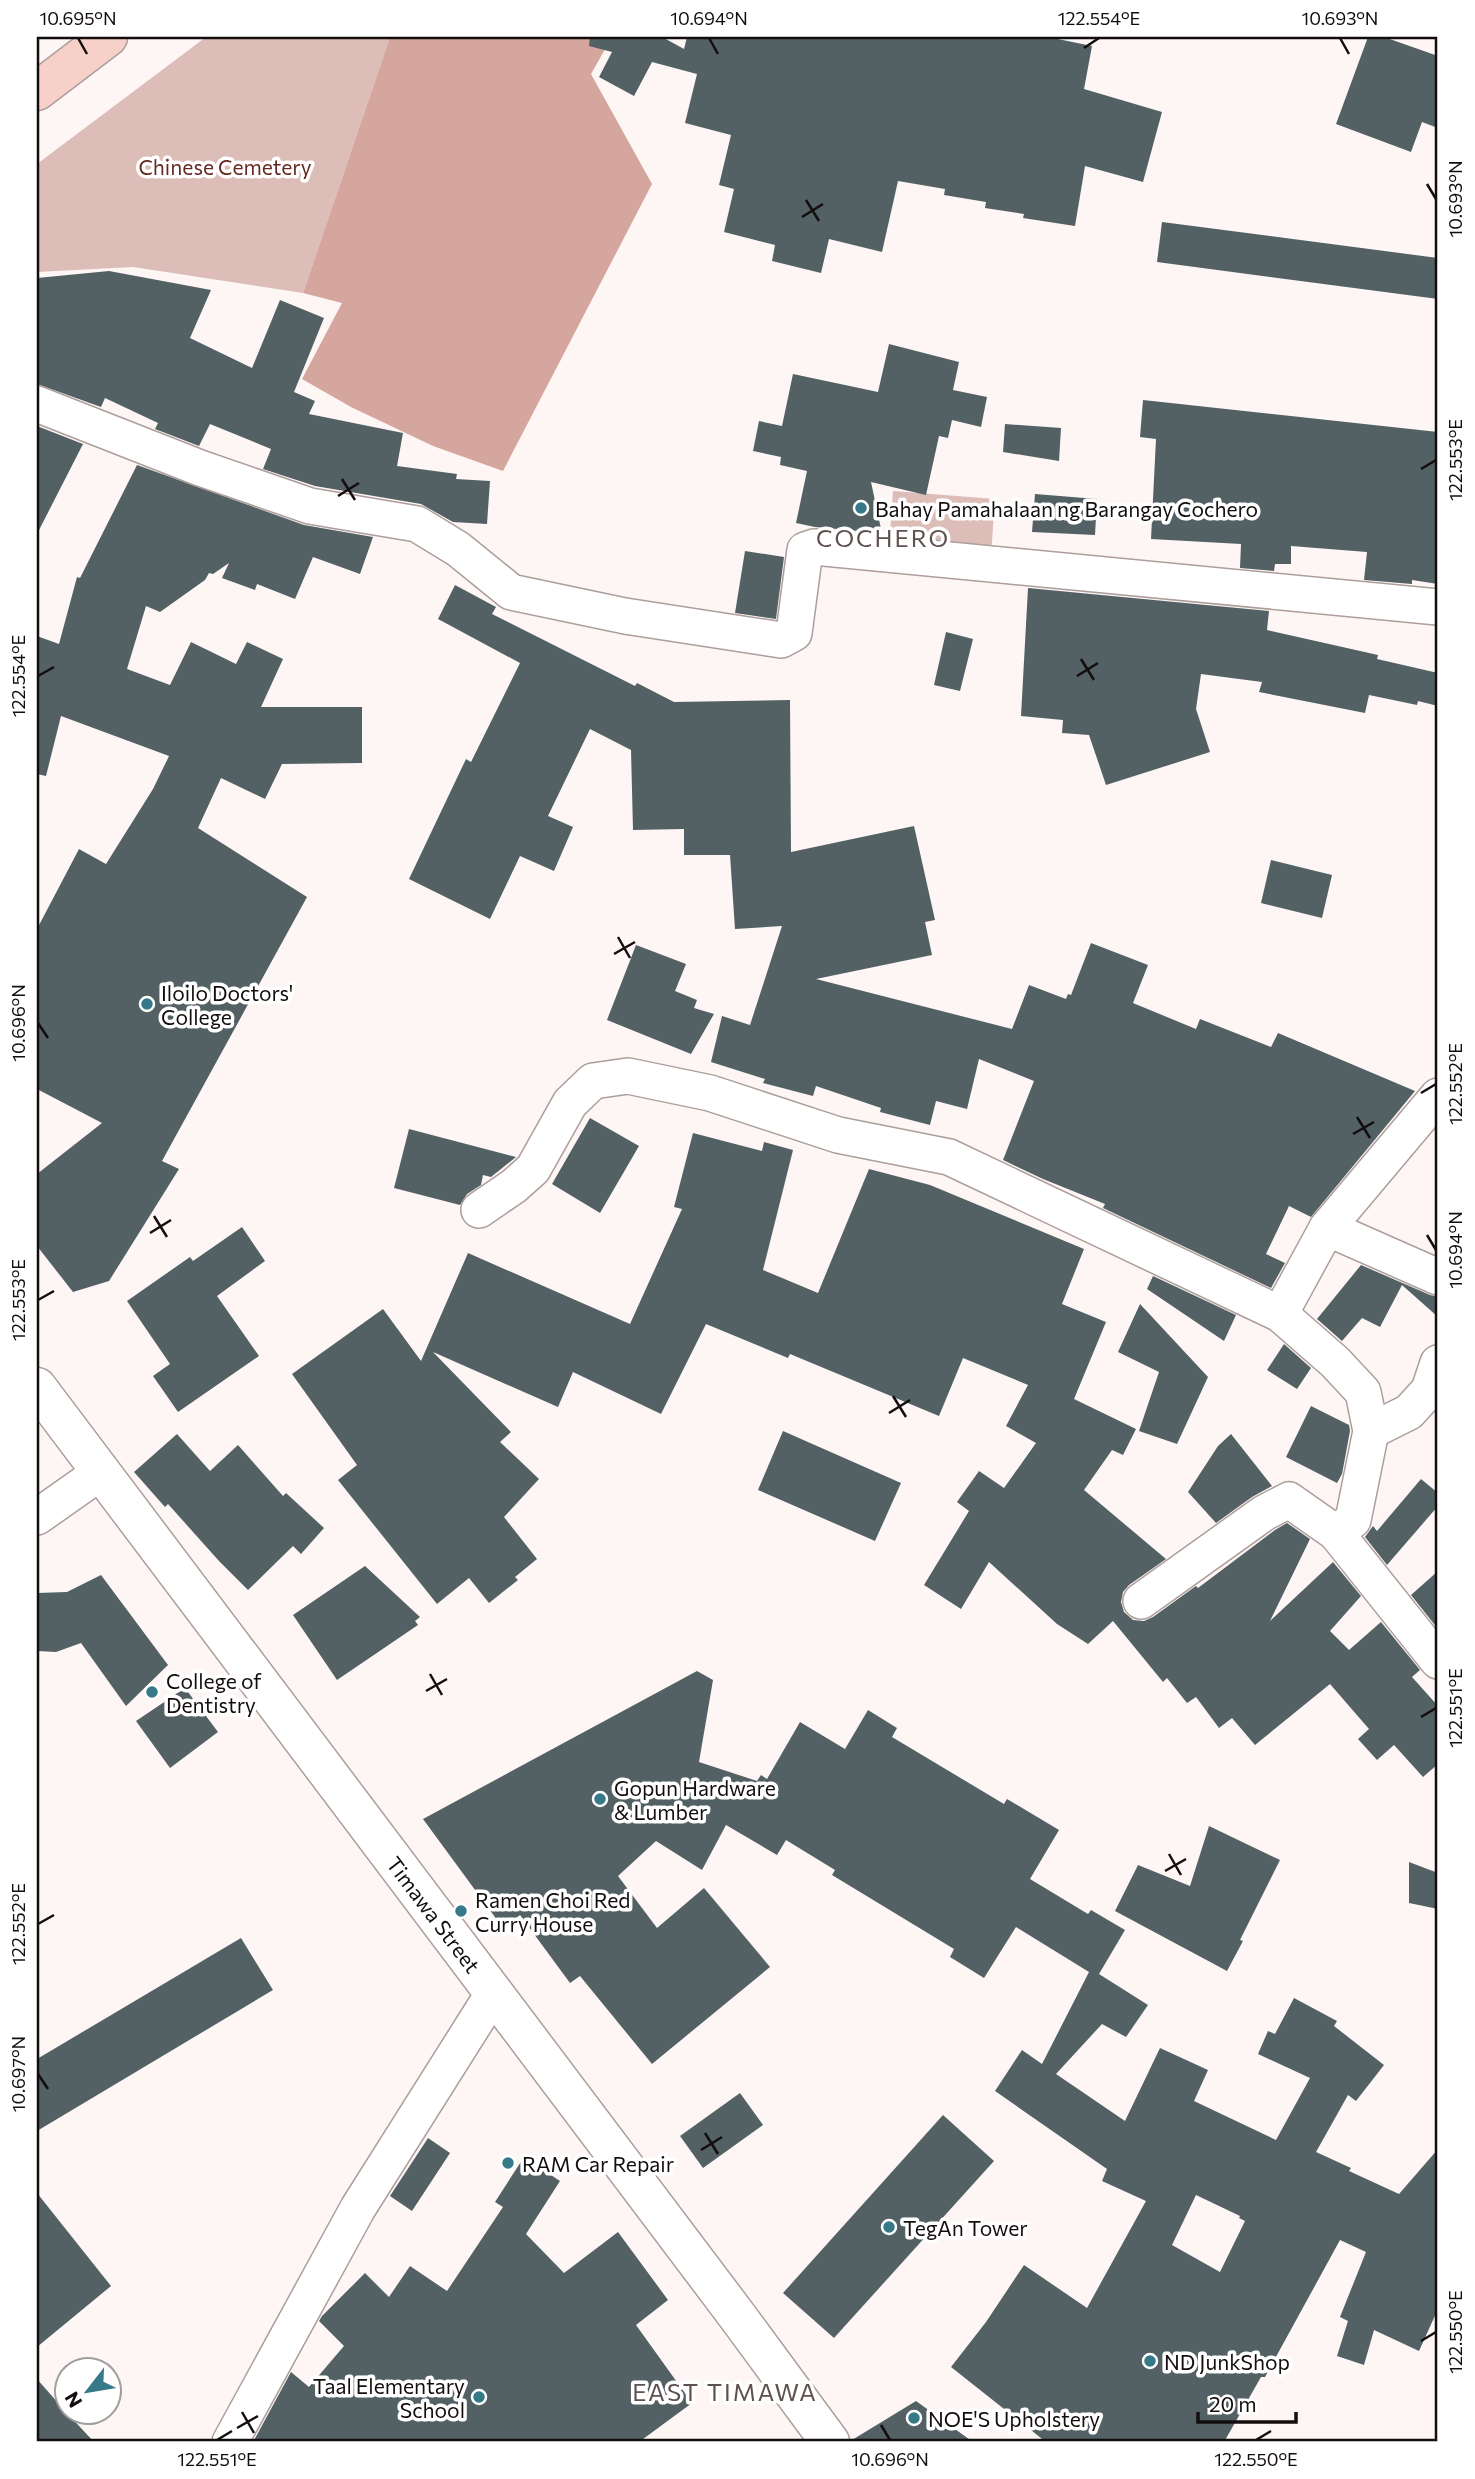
<svg xmlns="http://www.w3.org/2000/svg" width="1475" height="2479" font-family="Commissioner,sans-serif">
  <rect width="100%" height="100%" fill="#fdf6f5"/>
  <!-- green -->
  <g fill="#dcbdb7">
    <path d="M206,37h184l-87,256 -170,-26 -96,5v-108z"/>
    <path d="M893,491l102,8 -4,56 -102,-8z"/>
  </g>
  <!-- forest -->
  <path fill="#d5a69d" d="M390,37h222l-21,37 61,110 -149,287 -70,-25 -82,-39 -49,-28 40,-76 -39,-10z"/>
  <!-- building -->
  <g fill="#536165" fill-rule="evenodd">
    <path d="M590,37h75l-1,1 20,11 3,-12h361l44,9 -8,43 78,23 -19,70 -58,-16 -10,60 -52,-8 1,-4 -39,-6 1,-6 -42,-7 1,-6 -47,-8 -16,71 -53,-13 -8,34 -49,-12 3,-16 -51,-13 10,-43 -15,-4 12,-50 -46,-12 12,-49 -45,-12 -18,34 -35,-19 13,-25 -23,-6z"/>
    <path d="M1368,37h16l54,19v72l-16,-6 -11,30 -75,-28z"/>
    <path d="M1162,222l276,36v41l-281,-37z"/>
    <path d="M109,271l102,19 -21,48 62,30 28,-68 44,18 -30,74 21,9 -6,13 94,19 -6,33 60,8 -1,5 34,2 -3,43 -34,-2 -32,-18 -106,-18 -52,-17 8,-20 -61,-25 -11,22 -44,-17 3,-6 -53,-25 -4,9 -64,-23v-106z"/>
    <path d="M889,344l70,18 -6,28 34,7 -6,30 -29,-7 -4,18 -9,-2 -13,59 -55,-13 10,47 -12,3 -54,-5 -19,-4 11,-52 -27,-6 1,-8 -28,-6 6,-30 23,5 11,-52 85,18z"/>
    <path d="M1143,400l295,32v152l-26,-4v4l-48,-4 3,-28 -76,-6v18h-16l-1,7 -34,-3 1,-24 -90,-5 5,-100 -16,-2z"/>
    <path d="M1005,424l56,4 -2,33 -56,-9z"/>
    <path d="M37,426l46,18 -46,90z"/>
    <path d="M137,465l167,60 69,12 -13,37 -47,-17 -18,42 -38,-15 -2,6 -33,-12 7,-15 -16,11 -4,-1 -4,7 -45,32 -14,-6 -19,63 43,16 21,-43 45,22 11,-22 36,17 -22,48h101v56l-80,1 -17,35 -44,-21 -23,50 109,69 -145,264 17,8 -70,112 -36,11 -36,-46v-72l65,-51 -65,-34v-160l42,-80 27,15 47,-75 16,-33 -108,-40 -15,60 -9,-2v-138l22,8 18,-67 3,1z"/>
    <path d="M1035,494l62,5 -2,36 -63,-3z"/>
    <path d="M745,551l39,6 -8,62 -41,-6z"/>
    <path d="M455,585l41,22 -4,7 143,72 2,-3 37,19 116,-2 1,152 123,-26 21,94 -10,2 7,33 -116,24 196,50 17,-44 37,14 2,-5 3,1 20,-52 57,22 -15,38 63,26 4,-10 71,28 7,-14 137,58 -104,126 -22,-11 -23,48 19,9 -14,25 -168,-80 2,-4 -62,-25 -40,-19 31,-79 -55,-22 -12,50 -31,-8 -6,24 -50,-13 1,-4 -65,-22 -3,10 -50,-13 2,-4 -54,-17 11,-46 28,9 32,-99 -47,3 -5,-74h-46v-26l-51,1 -2,-80 -41,-21 -42,87 25,11 -19,44 -34,-15 -30,63 -81,-40 57,-120 5,3 49,-99 -82,-44z"/>
    <path d="M1028,588l241,23 -2,19 111,25 -1,4 61,14v33l-20,-5 -1,4 -48,-10 -4,18 -106,-21 3,-10 -61,-8 -5,35 14,43 -104,33 -17,-50 -27,-2 1,-13 -42,-4z"/>
    <path d="M946,632l27,7 -13,52 -26,-6z"/>
    <path d="M1271,860l61,15 -10,43 -61,-15z"/>
    <path d="M636,945l50,19 -11,27 22,9 -3,8 20,6 -23,40 -84,-34z"/>
    <path d="M590,1118l49,28 -39,67 -48,-29z"/>
    <path d="M409,1129l107,28 -25,20 -8,-2 -2,10 -14,9 -7,11 -66,-17z"/>
    <path d="M693,1133l69,18 2,-9 29,8 -30,120 55,23 51,-124 61,16 154,64 -22,55 44,18 -32,77 62,30 -13,26 -11,-5 -28,40 82,69 -37,26 -6,7 -2,10 3,10 9,8 11,1 9,-4 43,-31 2,2 77,-58 12,-7 23,16 -40,82 63,-59 28,34 -31,35 19,19 32,-28 39,48 -8,7 26,29v58l-15,13 -29,-32 -17,15 -19,-21 11,-10 -39,-45 -75,61 -23,-27 -13,10 -23,-31 -9,6 -20,-25 -4,4 -50,-61 -25,23 -31,-20 -68,-62 -28,47 -37,-24 45,-74 -12,-9 22,-31 25,17 32,-45 -30,-17 22,-41 -65,-27 -24,58 -149,-62 -2,4 -82,-34 -45,90 -88,-42 -15,35 -125,-55 78,80 -11,10 39,37 -35,38 33,42 -22,18 3,3 -29,23 -20,-25 -32,26 -99,-124 19,-15 -65,-91 91,-65 38,52 47,-108 162,71 52,-115 -8,-2z"/>
    <path d="M242,1227l23,34 -48,35 42,60 -81,56 -25,-36 17,-12 -43,-63 63,-44 3,4z"/>
    <path d="M1361,1265l69,30 8,2v20l-36,-32 -22,42 -18,-9 -20,23 -25,-22z"/>
    <path d="M1153,1276l83,39 -12,26 -77,-52z"/>
    <path d="M1140,1304l68,73 -31,67 -38,-13 20,-59 -41,-20z"/>
    <path d="M1284,1344l27,24 -14,21 -30,-19z"/>
    <path d="M1311,1406l38,19 1,6 -8,43 -5,9 -51,-26z"/>
    <path d="M783,1431l118,52 -26,58 -117,-51z"/>
    <path d="M177,1434l33,37 28,-26 45,51 3,-3 38,35 -23,26 -8,-8 -45,44 -29,-29 -51,-57 -3,3 -31,-35z"/>
    <path d="M1231,1434l41,52 -20,11 -36,26 -28,-31 30,-46z"/>
    <path d="M1421,1479l17,14v13l-51,59 -22,-28 8,-11 4,5z"/>
    <path d="M365,1566l55,51 -5,4 3,4 -81,55 -44,-65z"/>
    <path d="M1438,1571v58l-27,-34z"/>
    <path d="M101,1575l67,90 -42,41 -45,-63 -25,9 -19,-1v-58l30,-1z"/>
    <path d="M697,1671l16,9 -14,82 58,19 4,-6 6,4 33,-57 45,27 23,-39 29,18 -5,9 112,67 3,-5 52,31 -29,49 58,35 3,-4 34,20 -26,44 49,31 -22,32 -24,-13 -46,50 69,47 35,-73 48,22 -14,31 82,39 34,-62 -52,-24 10,-23 7,3 19,-36 43,23 -3,5 50,39 -28,36 -8,-6 -32,57 35,16 -2,3 50,23 39,-45v160l-19,42 -45,-21 -10,35 -27,-9 11,-35 -8,-4 26,-65 -26,-12 -75,137h-4l-37,65h-178l-95,-75 35,-45 38,-57 63,43 59,-107 -44,-20 5,-12 -112,-78 27,-41 20,14 47,-92 -73,-45 -32,51 -34,-21 4,-8 -122,-74 3,-5 -49,-30 -9,15 -51,-30 -24,45 -46,-29 -38,35 39,52 47,-40 66,79 -118,97 -72,-88 -10,7 -50,-68 -17,13 -80,-109zM1196,2195l44,21 -1,2 6,3 -25,51 -48,-27z"/>
    <path d="M185,1688l33,44 -48,36 -34,-47z"/>
    <path d="M1209,1826l71,34 -40,80 3,1 -16,30 -112,-60 23,-46 52,21z"/>
    <path d="M1409,1862l29,11v36l-29,-6z"/>
    <path d="M241,1938l32,52 -236,141v-72z"/>
    <path d="M740,2093l23,32 -60,43 -23,-32z"/>
    <path d="M943,2115l51,46 -160,177 -51,-45z"/>
    <path d="M428,2138l22,15 -38,58 -22,-15z"/>
    <path d="M524,2157l36,24 -34,53 38,39 54,-41 50,68 -32,25 56,78 -53,39h-386l38,-70 18,15 35,-41 -25,-25 3,-5 43,-43 24,24 21,-31 37,25 56,-84 -8,-5z"/>
    <path d="M37,2193l74,93 -74,61z"/>
    <path d="M37,2379l29,33 28,30h-57z"/>
    <path d="M916,2401l57,41h-122l1,-2z"/>
  </g>
  <g fill="none" stroke-linecap="round" stroke-linejoin="round">
    <defs>
      <g id="minor">
        <path d="M37,404l163,64 110,38 107,18 41,25 53,43 114,24 156,24 13,-7 11,-83 9,-3 624,60"/>
        <path d="M479,1210l35,-24 19,-17 37,-66 23,-22 35,-5 82,17 128,42 111,22 331,157 55,48 28,30 8,39 -18,89 -17,13 -47,-33 -25,13 -123,88"/>
        <path d="M1327,1228l111,49"/>
        <path d="M1280,1314l47,-86 111,-132"/>
        <path d="M1371,1431l38,-19 20,-22 9,-27"/>
        <path d="M37,1517l64,-45"/>
        <path d="M1336,1533l102,128"/>
        <path d="M230,2442l128,-234 135,-214"/>
      </g>
      <g id="tertiary">
        <path id="s1" d="M37,1387l701,930 92,125"/>
      </g>
      <path id="secondary" d="M37,91l71,-54"/>
    </defs>
    <!-- minor casing -->
    <use href="#minor" stroke="#ad9e9b" stroke-width="38"/>
    <!-- tertiary casing -->
    <use href="#tertiary" stroke="#ad9e9b" stroke-width="41"/>
    <!-- secondary casing -->
    <use href="#secondary" stroke="#ad9e9b" stroke-width="41"/>
    <!-- minor -->
    <use href="#minor" stroke="#fff" stroke-width="35"/>
    <!-- tertiary -->
    <use href="#tertiary" stroke="#fff" stroke-width="38"/>
    <!-- secondary -->
    <use href="#secondary" stroke="#f8d0ca" stroke-width="38"/>
  </g>
  <!-- ticks -->
  <path fill="none" stroke="#130e0d" stroke-width="2.5" d="M78,38l9,16M709,38l9,16M1340,38l9,16M1084,48l15,-10M1427,184l9,15M806,200l13,21M802,217l21,-13M1421,469l15,-9M342,479l13,21M338,496l21,-13M1081,659l13,21M38,676l16,-9M1077,676l21,-13M618,937l12,21M614,954l21,-12M38,1023l10,15M1421,1093l15,-9M1357,1117l13,21M1353,1134l21,-12M154,1216l13,21M150,1233l21,-13M1427,1235l9,15M38,1300l16,-9M893,1396l13,21M889,1413l21,-13M430,1674l12,21M426,1691l21,-12M1421,1717l15,-9M1169,1854l12,21M1165,1871l21,-12M38,1924l16,-9M38,2074l10,15M705,2133l13,21M701,2150l21,-13M1421,2341l15,-9M242,2412l12,21M881,2425l9,15M237,2428l21,-12M217,2440l15,-9M1256,2440l15,-9"/>
  <!-- markers -->
  <g fill="#367989" stroke="#fff" stroke-width="2.5">
    <circle cx="861" cy="508" r="7"/>
    <circle cx="147" cy="1004" r="7"/>
    <circle cx="152" cy="1692" r="7"/>
    <circle cx="600" cy="1799" r="7"/>
    <circle cx="461" cy="1911" r="7"/>
    <circle cx="508" cy="2163" r="7"/>
    <circle cx="889" cy="2227" r="7"/>
    <circle cx="1150" cy="2361" r="7"/>
    <circle cx="479" cy="2397" r="7"/>
    <circle cx="914" cy="2418" r="7"/>
  </g>
  <g text-anchor="middle" dominant-baseline="central" stroke-width="7" stroke-linejoin="round" paint-order="stroke">
    <!-- park labels -->
    <g font-size="21" fill="#642920" stroke="#fff">
      <text x="225" y="166">Chinese Cemetery</text>
    </g>
    <!-- poi labels -->
    <g font-size="21" fill="#130e0d" stroke="#fff" text-anchor="start">
      <text x="875" y="508">Bahay Pamahalaan ng Barangay Cochero</text>
      <text x="161" y="992">Iloilo Doctors'<tspan x="161" dy="24">College</tspan></text>
      <text x="166" y="1680">College of<tspan x="166" dy="24">Dentistry</tspan></text>
      <text x="614" y="1787">Gopun Hardware<tspan x="614" dy="24">&amp; Lumber</tspan></text>
      <text x="475" y="1899">Ramen Choi Red<tspan x="475" dy="24">Curry House</tspan></text>
      <text x="522" y="2163">RAM Car Repair</text>
      <text x="903" y="2227">TegAn Tower</text>
      <text x="1164" y="2361">ND JunkShop</text>
      <text x="465" y="2385" text-anchor="end">Taal Elementary<tspan x="465" dy="24">School</tspan></text>
      <text x="928" y="2418">NOE'S Upholstery</text>
    </g>
    <!-- street labels -->
    <g font-size="21" fill="#130e0d" stroke="#fff">
      <text stroke="none"><textPath href="#s1" startOffset="660">Timawa Street</textPath></text>
    </g>
    <!-- quarter labels -->
    <g font-size="24" letter-spacing="2" fill="#5e514e" stroke="#fff">
      <text x="883" y="537">COCHERO</text>
      <text x="725" y="2391">EAST TIMAWA</text>
    </g>
  </g>
  <!-- border -->
  <rect width="1475" height="2479" fill="none" stroke="#ffffff" stroke-width="77"/>
  <!-- north arrow -->
  <g transform="translate(88 2391) rotate(239)"><circle r="33" fill="#ffffff" stroke="#a19f9e" stroke-width="2"/>
  <path d="M0-5L12 26L0 18L-12 26Z" fill="#367989"/>
  <text y="-10" font-size="19" font-weight="bold" text-anchor="middle" fill="#130e0d">N</text>
  </g>
  <!-- scale -->
  <path d="M1198 2412v10h98v-10" fill="none" stroke="#130e0d" stroke-width="3.5"/>
  <text x="1209" y="2412" font-size="21" fill="#130e0d" stroke="#ffffff" stroke-width="5" paint-order="stroke">20 m</text>
  <rect x="38" y="38" width="1398" height="2402" fill="none" stroke="#130e0d" stroke-width="2.5"/>
  <g font-size="18" text-anchor="middle" fill="#130e0d">
    <text x="78" y="25">10.695°N</text>
    <text x="709" y="25">10.694°N</text>
    <text x="1099" y="25">122.554°E</text>
    <text x="1340" y="25">10.693°N</text>
    <text transform="translate(1456 199) rotate(-90)" y="6">10.693°N</text>
    <text transform="translate(1456 460) rotate(-90)" y="6">122.553°E</text>
    <text transform="translate(19 676) rotate(-90)" y="6">122.554°E</text>
    <text transform="translate(19 1023) rotate(-90)" y="6">10.696°N</text>
    <text transform="translate(1456 1084) rotate(-90)" y="6">122.552°E</text>
    <text transform="translate(1456 1250) rotate(-90)" y="6">10.694°N</text>
    <text transform="translate(19 1300) rotate(-90)" y="6">122.553°E</text>
    <text transform="translate(1456 1708) rotate(-90)" y="6">122.551°E</text>
    <text transform="translate(19 1924) rotate(-90)" y="6">122.552°E</text>
    <text transform="translate(19 2074) rotate(-90)" y="6">10.697°N</text>
    <text transform="translate(1456 2332) rotate(-90)" y="6">122.550°E</text>
    <text x="217" y="2466">122.551°E</text>
    <text x="890" y="2466">10.696°N</text>
    <text x="1256" y="2466">122.550°E</text>
  </g>
</svg>
